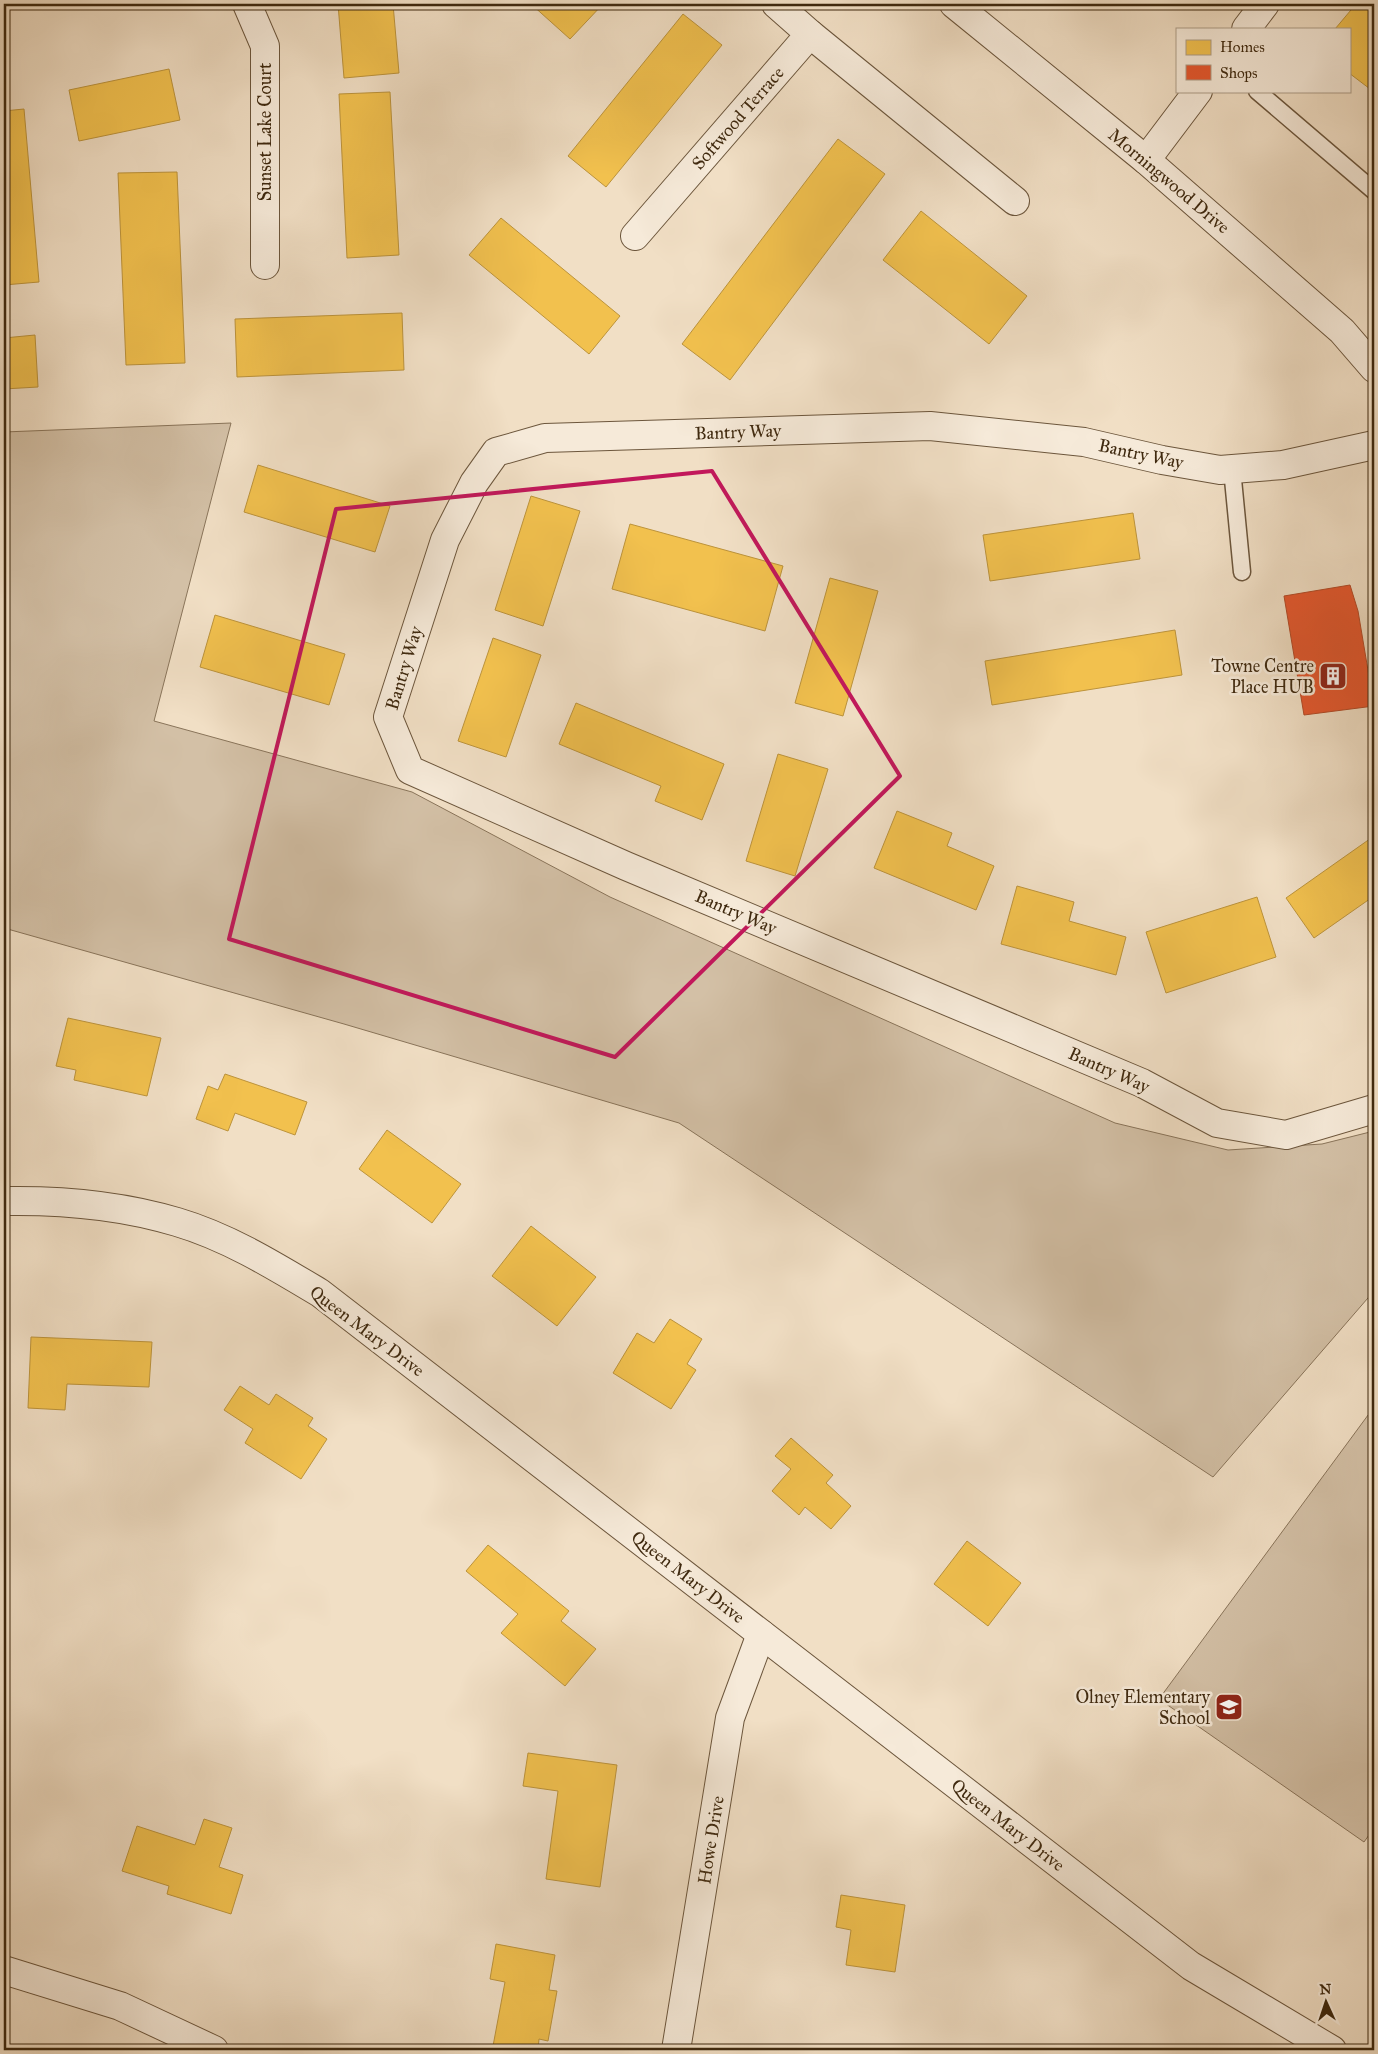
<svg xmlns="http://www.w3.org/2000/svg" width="1378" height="2054" font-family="'IM FELL Great Primer',serif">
  <rect width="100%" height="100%" fill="#f1dfc5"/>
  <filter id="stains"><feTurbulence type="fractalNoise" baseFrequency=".004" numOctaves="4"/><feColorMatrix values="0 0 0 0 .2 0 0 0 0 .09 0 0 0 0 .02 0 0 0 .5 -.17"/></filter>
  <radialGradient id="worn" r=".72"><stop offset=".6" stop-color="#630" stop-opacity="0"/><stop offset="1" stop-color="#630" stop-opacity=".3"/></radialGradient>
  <!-- green -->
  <g fill="#d3c0a6" stroke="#89745a">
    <path d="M231,423l-77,298 258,71 198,105 505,226 113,27 94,-6 52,-13v160l-161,186 -534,-354 -335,-99 -340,-96v-496z"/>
    <path d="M1374,1407v421l-10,14 -205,-143z"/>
  </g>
  <!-- homes -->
  <g fill="#f2c14e" stroke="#bc933b">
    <path d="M338,4h55l6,69 -55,5z"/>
    <path d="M531,4h72l-33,35z"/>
    <path d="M1356,4h18v88l-25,-19v-44h-14z"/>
    <path d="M683,14l39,31 -116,142 -38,-31z"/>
    <path d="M169,69l11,51 -101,21 -10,-51z"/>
    <path d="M390,92l9,163 -52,3 -8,-164z"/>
    <path d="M24,109l15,173 -35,3v-174z"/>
    <path d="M838,139l47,35 -155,206 -48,-36z"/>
    <path d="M177,172l8,191 -59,2 -8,-192z"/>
    <path d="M921,211l106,85 -38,48 -106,-84z"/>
    <path d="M501,218l119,98 -31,38 -120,-99z"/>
    <path d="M402,313l2,57 -167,7 -2,-58z"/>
    <path d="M35,335l3,52 -34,2v-51z"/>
    <path d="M258,465l132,41 -15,46 -131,-40z"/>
    <path d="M531,496l49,15 -37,115 -48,-16z"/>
    <path d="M1133,513l7,46 -150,22 -7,-46z"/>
    <path d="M630,524l153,42 -18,65 -153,-42z"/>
    <path d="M830,578l48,13 -35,125 -48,-13z"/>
    <path d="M215,615l130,39 -16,51 -129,-38z"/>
    <path d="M1175,630l7,45 -190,30 -7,-44z"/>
    <path d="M493,638l48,17 -35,102 -48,-16z"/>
    <path d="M576,703l148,61 -22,56 -47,-19 6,-15 -102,-42z"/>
    <path d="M778,754l50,15 -33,107 -49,-15z"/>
    <path d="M897,811l55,22 -5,13 47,20 -18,44 -102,-42z"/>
    <path d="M1374,836v60l-60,42 -28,-40z"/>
    <path d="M1017,886l57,16 -5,19 57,16 -10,38 -115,-31z"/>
    <path d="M1257,897l19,60 -110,36 -20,-61z"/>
    <path d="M68,1018l93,20 -14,58 -73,-16 2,-10 -20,-4z"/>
    <path d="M225,1074l82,28 -12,33 -60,-22 -7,18 -32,-12 12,-33 10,4z"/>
    <path d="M387,1130l74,54 -29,39 -73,-54z"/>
    <path d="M531,1226l65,51 -39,49 -65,-50z"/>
    <path d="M670,1319l32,20 -15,25 9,6 -25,39 -58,-36 24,-40 17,10z"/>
    <path d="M31,1337l121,5 -3,45 -82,-3 -2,26 -37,-2z"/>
    <path d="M240,1386l29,19 7,-11 37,24 -5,8 19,13 -26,40 -56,-36 8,-14 -29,-19z"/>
    <path d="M791,1438l42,37 -7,8 25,23 -20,23 -26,-22 -6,8 -27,-24 19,-22 -16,-13z"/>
    <path d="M967,1541l54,42 -33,43 -54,-42z"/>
    <path d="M488,1545l81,66 -8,10 35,28 -31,37 -64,-53 17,-19 -52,-43z"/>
    <path d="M528,1753l89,12 -17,122 -54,-8 12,-88 -35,-5z"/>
    <path d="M204,1819l28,9 -13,39 24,8 -12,39 -64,-20 2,-8 -47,-15 15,-45 58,19z"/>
    <path d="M841,1895l64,10 -10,67 -49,-7 5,-35 -15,-3z"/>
    <path d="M496,1944l59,11 -6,35 8,1 -9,50 -9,-2 -1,11h-21l-24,-4 12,-64 -15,-3z"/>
  </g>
  <!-- shops -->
  <path fill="#e4572e" stroke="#b24925" d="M1350,585l8,26 16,95 -70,9 -20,-119z"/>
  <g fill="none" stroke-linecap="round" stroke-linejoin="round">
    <defs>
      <g id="service">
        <path d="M1257,91l117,100"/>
        <path d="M1232,469l10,103"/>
      </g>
      <g id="minor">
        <path d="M247,4l18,42v219"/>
        <path d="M1246,29l19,-25"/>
        <path d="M810,34l205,167"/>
        <path d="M1146,160l52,-69"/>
        <path d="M635,236l175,-202 -34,-30"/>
        <path d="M1374,445l-91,20 -63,5 -58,-10 -78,-18 -154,-16 -385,12 -49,14 -22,31 -29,57 -57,177 22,53 216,96 516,217 75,40 69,12 88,-26"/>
        <path d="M4,1201c58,-1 117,4 173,21 51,15 98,44 143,71l871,673 141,84"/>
        <path d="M4,1970l116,36 94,44"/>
        <path d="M676,2050l54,-332 31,-84"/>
      </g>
      <path id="tertiary" d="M954,4l192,156 196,171 32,37"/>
    </defs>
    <!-- service casing -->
    <use href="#service" stroke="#6c563c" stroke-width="19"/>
    <!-- minor casing -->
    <use href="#minor" stroke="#6c563c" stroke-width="30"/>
    <!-- tertiary casing -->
    <use href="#tertiary" stroke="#6c563c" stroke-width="30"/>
    <!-- service -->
    <use href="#service" stroke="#f6ead9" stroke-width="16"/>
    <!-- minor -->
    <use href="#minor" stroke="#f6ead9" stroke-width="28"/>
    <!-- tertiary -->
    <use href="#tertiary" stroke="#f6ead9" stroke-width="28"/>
  </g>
  <!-- marked area -->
  <path fill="none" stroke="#c2185b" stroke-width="4" stroke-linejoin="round" d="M712,471l188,305 -285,281 -386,-118 107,-430z"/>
  <!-- icons -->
  <defs>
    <symbol id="building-square" viewBox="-11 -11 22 22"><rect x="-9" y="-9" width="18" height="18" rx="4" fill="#8f2418" stroke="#f6ead9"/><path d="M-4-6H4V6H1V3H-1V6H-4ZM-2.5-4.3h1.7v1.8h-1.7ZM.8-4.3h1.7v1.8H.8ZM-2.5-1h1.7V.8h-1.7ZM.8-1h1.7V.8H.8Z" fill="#fff"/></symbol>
    <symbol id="school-square" viewBox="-11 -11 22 22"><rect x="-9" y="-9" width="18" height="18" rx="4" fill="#8f2418" stroke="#f6ead9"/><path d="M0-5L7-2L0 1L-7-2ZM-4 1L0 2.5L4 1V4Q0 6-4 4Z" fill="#fff"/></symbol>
  </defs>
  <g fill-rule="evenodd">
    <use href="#building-square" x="1317" y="660" width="32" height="32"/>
    <use href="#school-square" x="1213" y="1691" width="32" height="32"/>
  </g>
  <g text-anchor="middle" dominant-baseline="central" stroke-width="5" stroke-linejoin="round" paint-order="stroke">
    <!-- street labels -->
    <g font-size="18" fill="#3f290f" stroke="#f6ead9">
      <text transform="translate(738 118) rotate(-49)">Softwood Terrace</text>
      <text transform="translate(265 132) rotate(-90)">Sunset Lake Court</text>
      <text transform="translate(1169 181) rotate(40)">Morningwood Drive</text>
      <text transform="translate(738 432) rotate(-2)">Bantry Way</text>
      <text transform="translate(1141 454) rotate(12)">Bantry Way</text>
      <text transform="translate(404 668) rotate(-73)">Bantry Way</text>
      <text transform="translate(736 912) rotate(23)">Bantry Way</text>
      <text transform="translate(1109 1070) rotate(24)">Bantry Way</text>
      <text transform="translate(367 1331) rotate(37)">Queen Mary Drive</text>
      <text transform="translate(688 1577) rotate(38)">Queen Mary Drive</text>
      <text transform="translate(1008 1825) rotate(38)">Queen Mary Drive</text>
      <text transform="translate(711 1840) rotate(-81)">Howe Drive</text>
    </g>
    <!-- poi labels -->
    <g font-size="18" fill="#3f290f" stroke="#f6ead9" text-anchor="end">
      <text x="1314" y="666">Towne Centre<tspan x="1314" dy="21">Place HUB</tspan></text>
      <text x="1210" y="1697">Olney Elementary<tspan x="1210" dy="21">School</tspan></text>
    </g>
  </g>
  <!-- margin -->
  <rect width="1378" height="2054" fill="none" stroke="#f1dfc5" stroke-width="20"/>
  <rect x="5" y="5" width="1368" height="2044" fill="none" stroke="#3f290f" stroke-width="2.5"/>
  <rect x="10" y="10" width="1358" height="2034" fill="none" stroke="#3f290f"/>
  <!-- legend -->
  <rect x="1176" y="28" width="175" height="65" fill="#f6ead9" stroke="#ad9d88"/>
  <rect x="1186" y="40" width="25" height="15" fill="#f2c14e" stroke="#ad9d88"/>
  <text x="1220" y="52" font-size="15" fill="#3f290f">Homes</text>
  <rect x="1186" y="65" width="25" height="15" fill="#e4572e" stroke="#ad9d88"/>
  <text x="1220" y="78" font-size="15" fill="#3f290f">Shops</text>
  <!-- north arrow -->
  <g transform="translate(1326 2002) rotate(357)" stroke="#f6ead9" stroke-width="4" paint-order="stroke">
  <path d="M0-4L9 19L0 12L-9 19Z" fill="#3f290f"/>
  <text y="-8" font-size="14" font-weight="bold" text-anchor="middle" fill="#3f290f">N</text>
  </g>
  <rect width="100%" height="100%" filter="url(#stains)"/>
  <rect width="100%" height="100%" fill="url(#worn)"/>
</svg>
